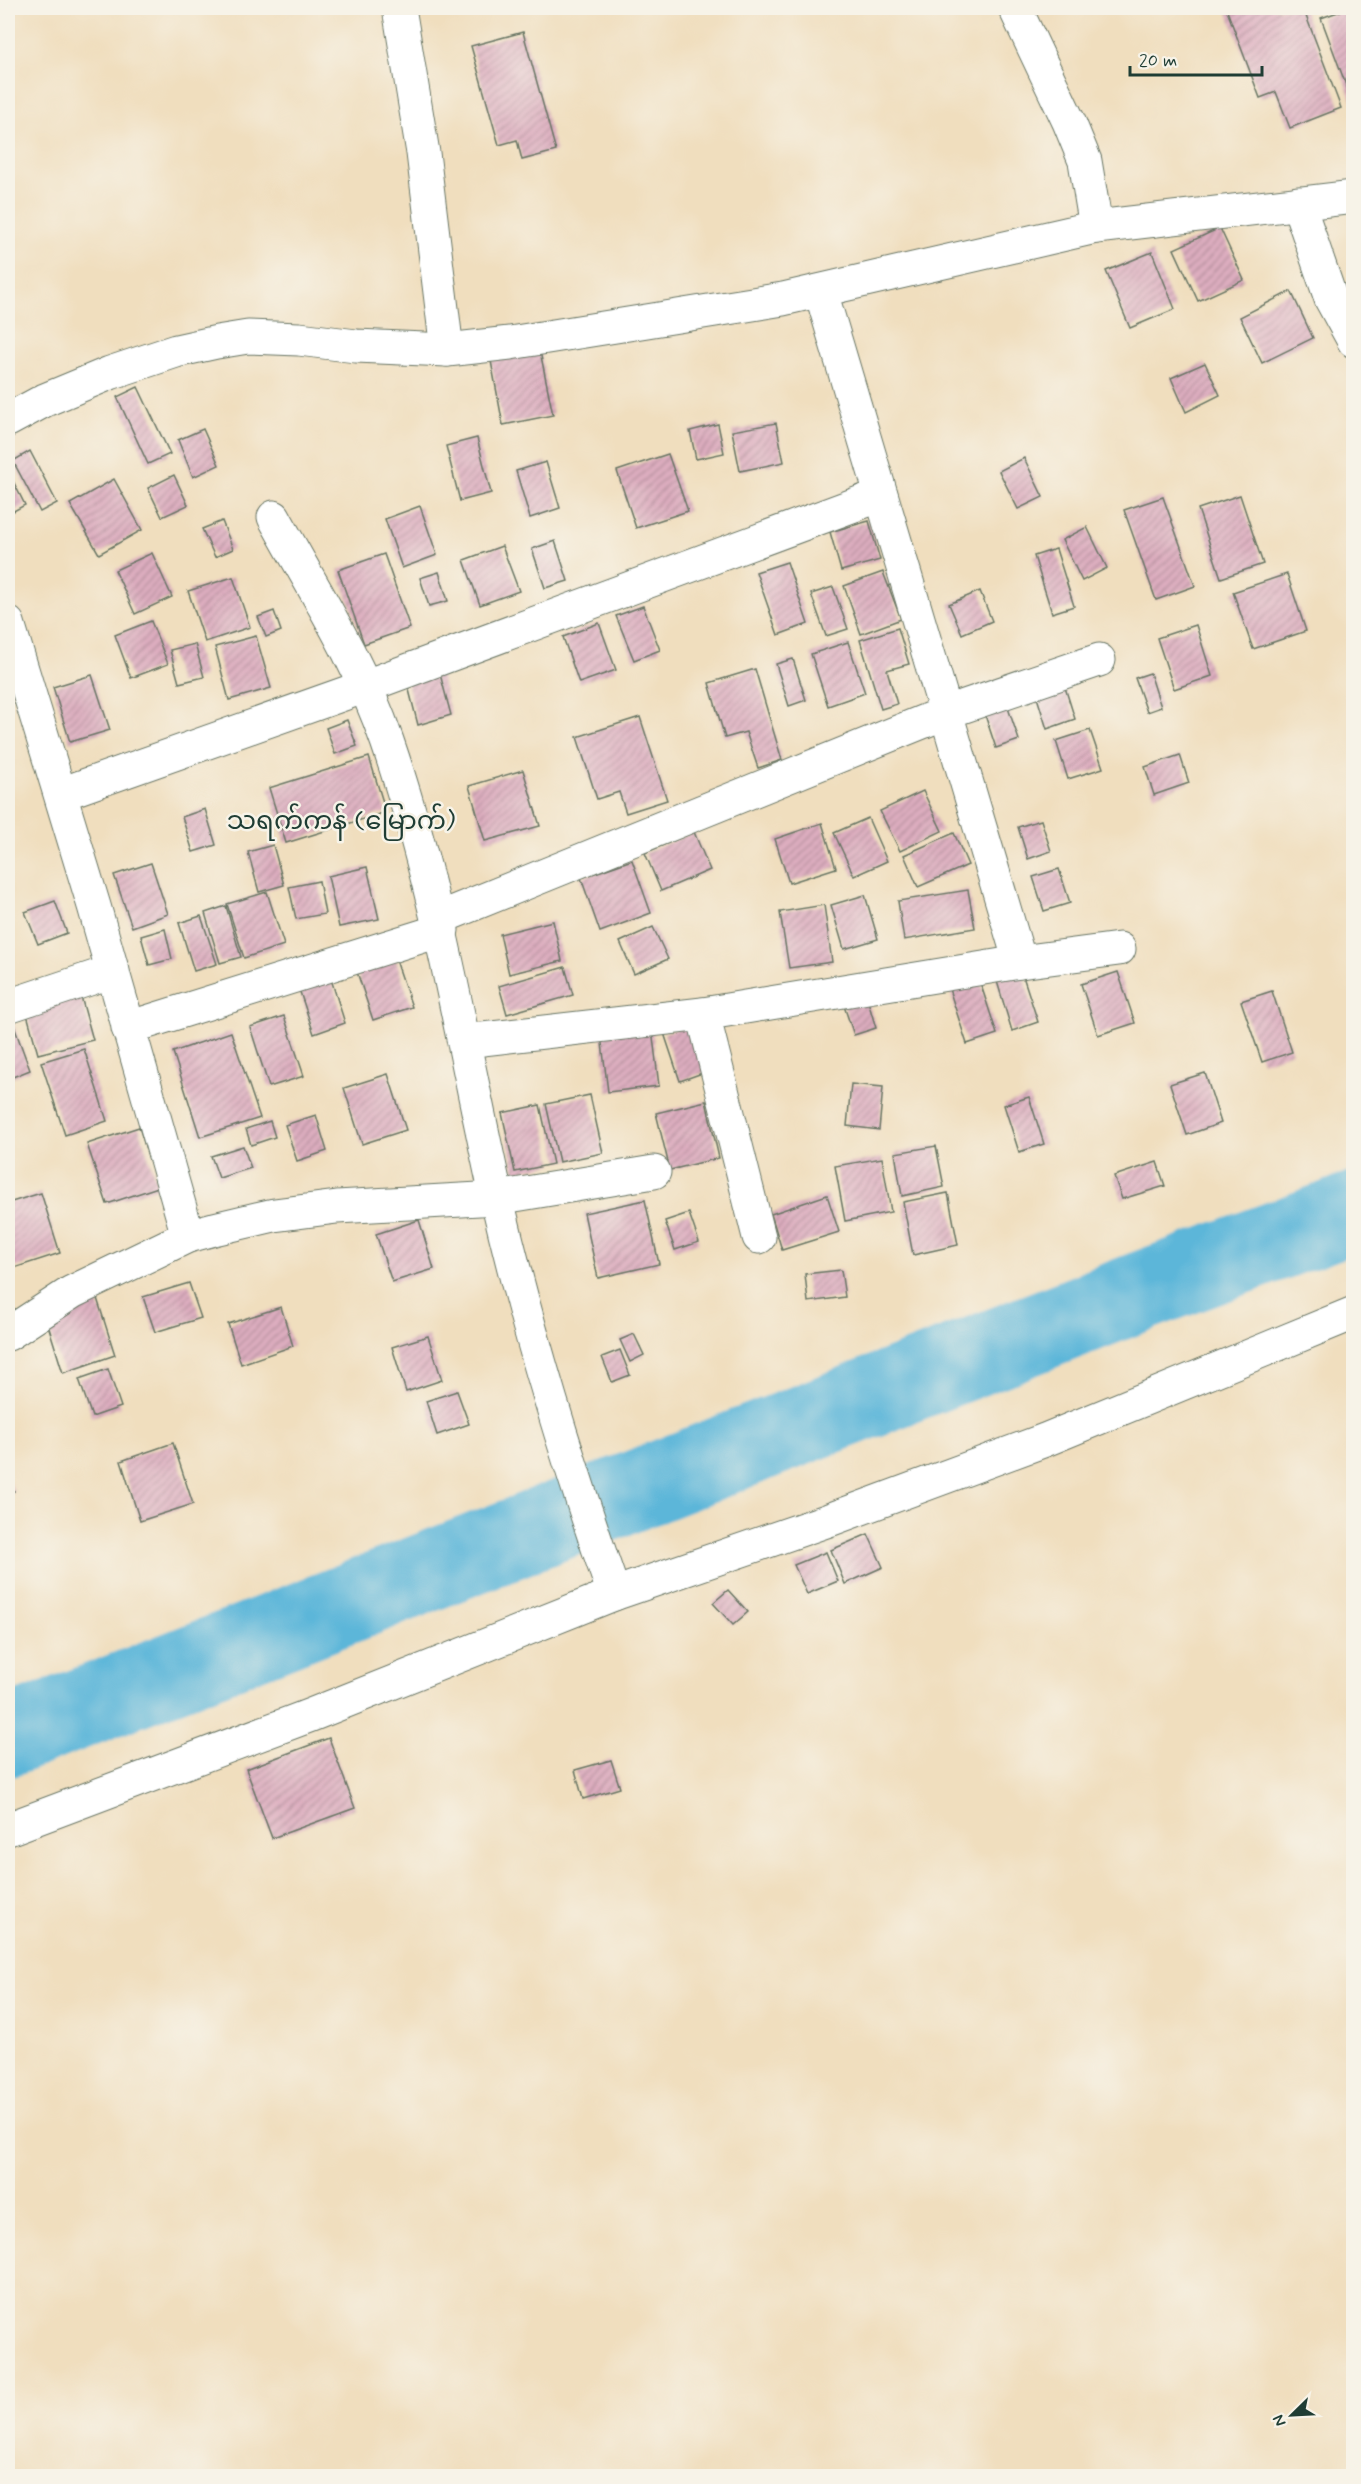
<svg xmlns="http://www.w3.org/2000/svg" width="1361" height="2484" font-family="Mynerve,'Noto Sans Myanmar',sans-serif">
  <defs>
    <pattern id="building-hatch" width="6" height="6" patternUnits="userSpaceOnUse" patternTransform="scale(1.5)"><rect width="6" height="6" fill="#ddadbf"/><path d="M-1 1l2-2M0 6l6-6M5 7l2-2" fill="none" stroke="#b38e9c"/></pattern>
  </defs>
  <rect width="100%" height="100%" fill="#f7f3e8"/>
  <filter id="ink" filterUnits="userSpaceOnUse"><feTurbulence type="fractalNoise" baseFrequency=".0167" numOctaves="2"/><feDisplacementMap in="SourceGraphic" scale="12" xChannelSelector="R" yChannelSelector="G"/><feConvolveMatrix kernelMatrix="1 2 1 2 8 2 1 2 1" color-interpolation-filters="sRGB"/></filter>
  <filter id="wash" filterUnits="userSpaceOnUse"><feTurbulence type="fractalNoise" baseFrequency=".008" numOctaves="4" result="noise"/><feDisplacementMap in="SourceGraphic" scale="24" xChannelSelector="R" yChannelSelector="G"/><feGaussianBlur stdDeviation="1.35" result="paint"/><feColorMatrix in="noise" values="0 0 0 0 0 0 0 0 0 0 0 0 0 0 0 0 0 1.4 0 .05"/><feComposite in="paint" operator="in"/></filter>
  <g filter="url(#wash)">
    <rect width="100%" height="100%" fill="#f0debe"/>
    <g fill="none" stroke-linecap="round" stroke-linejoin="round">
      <!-- river -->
      <path stroke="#5bb6d9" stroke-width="80" d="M8,1737l1134,-446 212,-79"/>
    </g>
    <g id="blocks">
      <!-- building -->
      <g fill="url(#building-hatch)">
        <path d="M1226,8h77l38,100 -51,20 -14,-36 -16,6z"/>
        <path d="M1349,8h5l-1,96 -32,-86z"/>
        <path d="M523,32l33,119 -34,9 -5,-20 -18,5 -28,-99z"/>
        <path d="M1220,228l24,52 -46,21 -24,-52z"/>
        <path d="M1152,252l23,57 -45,19 -24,-57z"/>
        <path d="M1291,291l22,47 -51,25 -22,-46z"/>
        <path d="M540,351l13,64 -50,10 -12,-64z"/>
        <path d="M1205,363l15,32 -34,17 -15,-34z"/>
        <path d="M138,387l32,67 -22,10 -31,-67z"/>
        <path d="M776,423l8,39 -44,9 -8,-40z"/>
        <path d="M718,424l6,29 -28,6 -6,-28z"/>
        <path d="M203,429l16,36 -26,12 -15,-37z"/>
        <path d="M477,438l14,55 -31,8 -14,-55z"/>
        <path d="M30,451l27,52 -17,9 -27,-51z"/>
        <path d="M668,454l20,57 -52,17 -19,-57z"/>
        <path d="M1024,458l19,39 -25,12 -19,-38z"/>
        <path d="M546,462l14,46 -30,10 -14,-47z"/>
        <path d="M8,471l17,34 -17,9z"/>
        <path d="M174,475l14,30 -26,12 -14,-29z"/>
        <path d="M114,479l28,51 -43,24 -29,-50z"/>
        <path d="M1240,495l23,69 -42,14 -23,-69z"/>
        <path d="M1163,497l32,89 -39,14 -32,-90z"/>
        <path d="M420,506l17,49 -35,13 -17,-49z"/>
        <path d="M222,521l11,28 -18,8 -13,-28z"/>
        <path d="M869,521l11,39 -39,11 -11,-39z"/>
        <path d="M1087,527l20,41 -25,13 -20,-41z"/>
        <path d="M555,541l13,40 -23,7 -13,-39z"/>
        <path d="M502,546l17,45 -39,14 -16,-45z"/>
        <path d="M1056,549l18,57 -22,7 -18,-57z"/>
        <path d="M152,553l20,44 -37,17 -20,-44z"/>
        <path d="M384,554l26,74 -46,16 -26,-74z"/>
        <path d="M787,562l21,62 -30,11 -22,-63z"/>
        <path d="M439,572l9,29 -19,5 -9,-28z"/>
        <path d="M883,572l18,47 -40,15 -17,-48z"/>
        <path d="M1287,574l19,57 -53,18 -20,-57z"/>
        <path d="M233,577l17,50 -45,15 -17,-51z"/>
        <path d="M833,587l15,42 -22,7 -15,-42z"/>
        <path d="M980,591l12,30 -30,13 -13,-30z"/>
        <path d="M643,606l17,44 -26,10 -18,-44z"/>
        <path d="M274,611l7,20 -15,6 -8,-20z"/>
        <path d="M151,621l17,43 -37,14 -16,-43z"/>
        <path d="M599,623l17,47 -37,13 -16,-46z"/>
        <path d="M1196,625l16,51 -38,13 -17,-51z"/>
        <path d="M898,628l11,36 -22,6 10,34 -16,5 -21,-69z"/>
        <path d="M256,636l15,52 -42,12 -14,-53z"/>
        <path d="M848,642l17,51 -37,13 -17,-52z"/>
        <path d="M195,644l9,33 -25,6 -9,-33z"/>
        <path d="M793,659l13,41 -17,6 -13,-42z"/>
        <path d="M755,669l27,91 -24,8 -12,-36 -21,6 -16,-55z"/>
        <path d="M1150,673l11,34 -14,5 -12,-34z"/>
        <path d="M440,674l11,41 -33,10 -11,-43z"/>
        <path d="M92,675l18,55 -40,12 -17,-55z"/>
        <path d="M1063,681l12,38 -28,10 -12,-38z"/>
        <path d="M1005,699l14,41 -23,8 -14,-42z"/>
        <path d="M640,717l27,83 -41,13 -7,-21 -22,7 -20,-62z"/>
        <path d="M347,720l10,26 -22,8 -9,-26z"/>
        <path d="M1090,730l13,38 -35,11 -12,-38z"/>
        <path d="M1180,755l9,28 -35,12 -9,-28z"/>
        <path d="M369,757l17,55 -100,31 -17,-55z"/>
        <path d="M523,770l17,56 -55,15 -16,-55z"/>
        <path d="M923,791l19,40 -42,20 -20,-40z"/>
        <path d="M205,809l11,36 -23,7 -11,-35z"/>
        <path d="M868,818l19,43 -33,15 -20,-43z"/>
        <path d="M1041,820l10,31 -23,8 -10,-32z"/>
        <path d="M822,823l14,45 -47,15 -14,-44z"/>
        <path d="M694,832l16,38 -49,21 -16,-38z"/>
        <path d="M954,833l14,32 -50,22 -14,-32z"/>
        <path d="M273,845l11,40 -25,7 -11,-40z"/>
        <path d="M632,860l19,53 -51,19 -19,-54z"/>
        <path d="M151,863l17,51 -36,13 -18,-52z"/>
        <path d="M367,867l12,52 -40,8 -11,-51z"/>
        <path d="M1059,869l11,34 -26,8 -11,-34z"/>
        <path d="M319,881l6,33 -29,5 -7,-32z"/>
        <path d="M968,890l7,38 -71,12 -6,-39z"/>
        <path d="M267,892l17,53 -40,13 -17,-54z"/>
        <path d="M865,895l13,44 -34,10 -13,-44z"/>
        <path d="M55,901l12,32 -29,11 -13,-32z"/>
        <path d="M824,905l8,57 -43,6 -9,-56z"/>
        <path d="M226,906l15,51 -21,6 -15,-50z"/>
        <path d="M201,916l16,48 -23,7 -15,-48z"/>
        <path d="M553,921l9,40 -53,13 -9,-40z"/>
        <path d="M653,927l15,32 -34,15 -14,-32z"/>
        <path d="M165,929l7,30 -23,6 -8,-29z"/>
        <path d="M395,957l17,50 -39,13 -17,-51z"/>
        <path d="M565,967l8,28 -66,19 -8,-28z"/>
        <path d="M1021,970l17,52 -26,9 -16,-53z"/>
        <path d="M1118,972l17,51 -37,12 -17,-51z"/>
        <path d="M330,976l15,47 -31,11 -16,-48z"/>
        <path d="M979,979l18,55 -30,10 -18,-55z"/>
        <path d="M1272,991l20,61 -30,10 -21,-61z"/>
        <path d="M80,993l13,47 -55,14 -13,-47z"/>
        <path d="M867,998l9,30 -22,7 -10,-29z"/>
        <path d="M284,1016l20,60 -35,11 -19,-60z"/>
        <path d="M11,1018l19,52 -22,9v-60z"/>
        <path d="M693,1024l15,47 -28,10 -16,-48z"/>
        <path d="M652,1029l7,57 -51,6 -7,-57z"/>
        <path d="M231,1032l29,86 -60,19 -27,-85z"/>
        <path d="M84,1049l23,72 -42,14 -24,-73z"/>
        <path d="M1205,1073l16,50 -34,12 -17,-51z"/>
        <path d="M388,1074l18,56 -44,14 -18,-56z"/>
        <path d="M851,1084l32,3 -4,43 -32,-4z"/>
        <path d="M590,1095l13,58 -44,9 -13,-58z"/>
        <path d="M1029,1097l15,47 -25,8 -15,-47z"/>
        <path d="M706,1101l13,57 -49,12 -14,-57z"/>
        <path d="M540,1105l13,59 -38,8 -13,-59z"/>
        <path d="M316,1115l11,36 -30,10 -12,-36z"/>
        <path d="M270,1121l5,16 -24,8 -5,-16z"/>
        <path d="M139,1127l19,60 -51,17 -20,-60z"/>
        <path d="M243,1146l8,22 -32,10 -8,-22z"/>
        <path d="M936,1146l8,41 -42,9 -7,-43z"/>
        <path d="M882,1158l9,54 -46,9 -10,-55z"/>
        <path d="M1157,1162l8,24 -43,13 -8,-23z"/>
        <path d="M41,1193l19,60 -52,17v-67z"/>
        <path d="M948,1193l10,52 -45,10 -10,-53z"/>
        <path d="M827,1195l12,37 -57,18 -11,-36z"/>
        <path d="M645,1200l14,64 -61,14 -14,-65z"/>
        <path d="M689,1213l10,29 -24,8 -10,-29z"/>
        <path d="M419,1220l15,49 -42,13 -16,-48z"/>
        <path d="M841,1270l4,27 -37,5 -3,-28z"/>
        <path d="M189,1283l12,35 -46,14 -12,-35z"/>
        <path d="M96,1295l19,60 -52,18 -19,-61z"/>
        <path d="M281,1307l12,39 -52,18 -13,-40z"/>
        <path d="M634,1334l10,21 -14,7 -10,-22z"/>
        <path d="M428,1336l14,44 -36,12 -14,-45z"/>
        <path d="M620,1350l10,25 -18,7 -10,-25z"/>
        <path d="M108,1369l13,38 -29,10 -13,-38z"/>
        <path d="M457,1391l12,33 -32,11 -11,-34z"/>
        <path d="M173,1443l20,61 -53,17 -19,-60z"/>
        <path d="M8,1480l6,11 -6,4z"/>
        <path d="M868,1534l15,33 -38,17 -14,-34z"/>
        <path d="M826,1552l12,29 -31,13 -13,-29z"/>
        <path d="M728,1590l20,22 -15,13 -20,-22z"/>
        <path d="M329,1738l26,70 -83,30 -26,-69z"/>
        <path d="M611,1760l9,28 -37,11 -8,-29z"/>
      </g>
    </g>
  </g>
  <g filter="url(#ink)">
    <use href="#blocks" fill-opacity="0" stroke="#687564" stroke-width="1.5"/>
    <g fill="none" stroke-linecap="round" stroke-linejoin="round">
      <defs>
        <g id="minor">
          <path d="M399,8l24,145 24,197"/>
          <path d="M1015,8l54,114 16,39 11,66"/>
          <path d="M1298,203l33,96 23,42"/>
          <path d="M821,292l199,670"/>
          <path d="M8,420l37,-20 65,-27 66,-22 41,-9 31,-5 51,2 57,7 91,4 63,-7 273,-44 313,-72 258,-30"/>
          <path d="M274,517c40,73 86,145 113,224 51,148 75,302 109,454 31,135 72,268 118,399"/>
          <path d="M8,623l86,283 94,330"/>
          <path d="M61,794l305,-108 515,-191"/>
          <path d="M439,918l508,-206 152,-52"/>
          <path d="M8,1006l105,-35"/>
          <path d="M703,1014l56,223"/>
          <path d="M128,1028l314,-98"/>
          <path d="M465,1041l238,-27 317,-52 99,-13"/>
          <path d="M8,1334l64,-42 116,-56 26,-7 60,-14 63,-8 160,-9 157,-26"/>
          <path d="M8,1829l303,-114 303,-121 215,-74 216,-80 309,-127"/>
        </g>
      </defs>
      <!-- minor casing -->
      <use href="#minor" stroke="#687564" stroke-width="35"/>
      <!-- minor -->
      <use href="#minor" stroke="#fff" stroke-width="33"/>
    </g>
  </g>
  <g text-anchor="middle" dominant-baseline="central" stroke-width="5" stroke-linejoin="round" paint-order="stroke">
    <!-- quarter labels -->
    <g font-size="26" fill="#1f3d34" stroke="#f7f3e8">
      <text x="341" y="822">သရက်ကန် (မြောက်)</text>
    </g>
  </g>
  <!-- margin -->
  <rect width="1361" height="2484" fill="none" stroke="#f7f3e8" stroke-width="30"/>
  <!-- north arrow -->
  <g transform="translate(1292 2415) rotate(246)" stroke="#f7f3e8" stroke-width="4.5" paint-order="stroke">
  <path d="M0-4.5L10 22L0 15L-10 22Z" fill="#1f3d34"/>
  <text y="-9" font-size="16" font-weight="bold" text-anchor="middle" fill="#1f3d34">N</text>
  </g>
  <!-- scale -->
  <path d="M1130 66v9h132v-9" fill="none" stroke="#1f3d34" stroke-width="3"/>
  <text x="1139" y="66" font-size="18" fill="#1f3d34" stroke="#f7f3e8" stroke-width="4.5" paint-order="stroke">20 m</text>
</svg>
